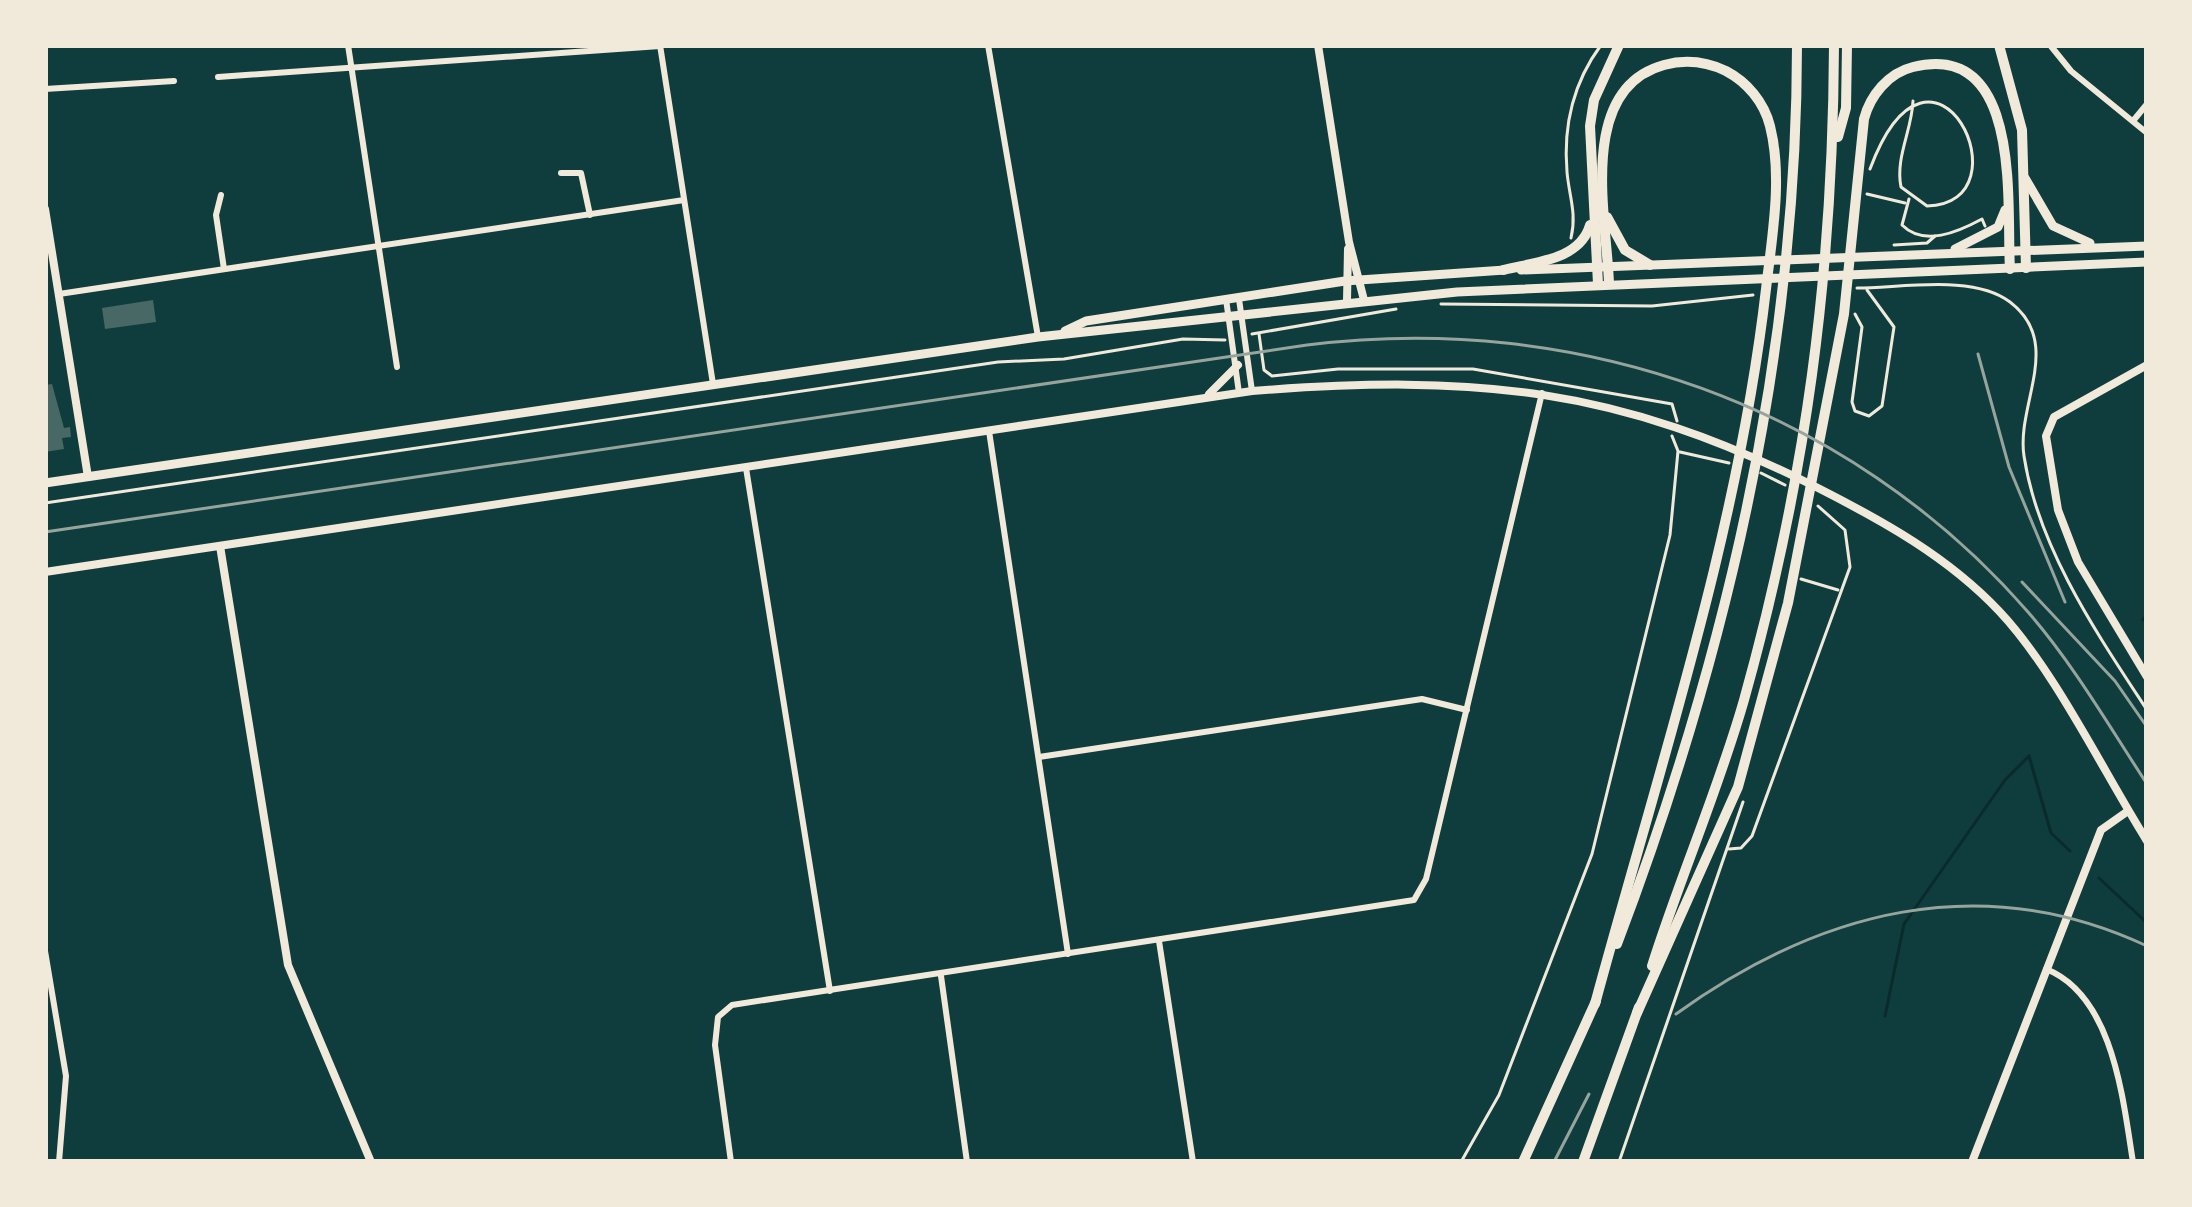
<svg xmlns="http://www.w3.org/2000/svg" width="2192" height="1207" font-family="'PT Sans Narrow',sans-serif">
  <rect width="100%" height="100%" fill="#0f3d3e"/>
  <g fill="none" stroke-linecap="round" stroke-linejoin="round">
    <!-- stream -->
    <g stroke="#0a2a2b" stroke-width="3">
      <path d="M2143,620l4,-6"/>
      <path d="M2029,756l22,77 19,18"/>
      <path d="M2099,878l48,45"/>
      <path d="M1885,1016l19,-92 101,-144 24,-24"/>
    </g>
  </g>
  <!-- building -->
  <g fill="#486865">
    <path d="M153,300l3,22 -51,7 -3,-21z"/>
    <path d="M52,384l12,44 6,-1 1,10 -9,1 2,11 -19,3v-67z"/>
  </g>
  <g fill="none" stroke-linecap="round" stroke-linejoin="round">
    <!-- path -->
    <g stroke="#f1e9da" stroke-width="3">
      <path d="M1902,45l1,1"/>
      <path d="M1870,169c63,-169 161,35 57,37l-26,-19c-6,-29 11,-57 12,-86"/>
      <path d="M1867,194l38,9"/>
      <path d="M1909,199l-7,26c22,22 56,7 80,-6l3,7"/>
      <path d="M1571,238c6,-25 -2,-42 -4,-66 -4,-47 6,-89 34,-127"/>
      <path d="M1894,245l33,-2 8,-7"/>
      <path d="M1857,288c44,0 117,-14 153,14 54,41 6,102 14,154 14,92 74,179 123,254"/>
      <path d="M1441,304l211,2 101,-11"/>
      <path d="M1855,314l7,13 -10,75 3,9 14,5 13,-10 12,-79 -27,-37"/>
      <path d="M1252,334l144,-25"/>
      <path d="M1259,334l5,36 8,6 66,-7h135l199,35 5,17"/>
      <path d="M1680,452l49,11"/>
      <path d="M1761,473l24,12"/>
      <path d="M45,503l953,-141 66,-3 119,-20 42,1"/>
      <path d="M1801,579l37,11"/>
      <path d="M1729,849l12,-1 11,-12 98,-269 -5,-37 -27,-24"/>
      <path d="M1461,1162l38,-67 93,-241 78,-319 8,-84 -6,-15"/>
      <path d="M1619,1162l124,-360"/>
    </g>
    <!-- minor -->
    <g stroke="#f1e9da" stroke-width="6">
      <path d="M348,45l49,322"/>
      <path d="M660,45l53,339"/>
      <path d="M988,45l50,292"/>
      <path d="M2050,45l21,26 76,62"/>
      <path d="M218,77l442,-31"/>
      <path d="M45,89l129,-8"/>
      <path d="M2133,121l14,-17"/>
      <path d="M561,173h20l9,42"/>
      <path d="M221,195l-5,20 8,54"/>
      <path d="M59,294l625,-94"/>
      <path d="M1226,299l13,94"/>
      <path d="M1239,299l13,92"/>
      <path d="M989,431l79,523"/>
      <path d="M746,468l84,523"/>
      <path d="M1039,757l383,-58 45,11"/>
      <path d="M1159,941l34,221"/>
      <path d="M45,951l21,125 -7,86"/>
      <path d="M2046,969c68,27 77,132 87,193"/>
      <path d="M941,976l26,186"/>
      <path d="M731,1162l-16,-117 3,-28 14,-12 682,-105 12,-21 116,-486"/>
    </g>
    <!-- tertiary -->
    <g stroke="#f1e9da" stroke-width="8">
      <path d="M1318,45l31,197 15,58"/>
      <path d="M45,209l43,268"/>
      <path d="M1347,301l1,-52"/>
      <path d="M2147,365l-93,52 -8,19 12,74 20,52 69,115"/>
      <path d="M1209,394l29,-29"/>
      <path d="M220,546l68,419 83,197"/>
      <path d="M45,572l1207,-181c222,-17 364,-5 566,97 65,33 130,69 181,123 55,58 104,160 148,230"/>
      <path d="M1972,1162l129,-332 27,-19"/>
    </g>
    <!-- trunk -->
    <g stroke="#f1e9da" stroke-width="9">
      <path d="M2025,178l28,48 37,17"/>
      <path d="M1955,249l43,-22 7,-17"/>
      <path d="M1521,270l626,-24"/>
      <path d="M1065,331l21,-10 259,-40 160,-11"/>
      <path d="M45,483l993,-146 419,-45 690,-30"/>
    </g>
    <!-- motorway -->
    <g stroke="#f1e9da" stroke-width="10">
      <path d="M1999,45l23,85 4,138"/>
      <path d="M1838,137l8,-29 1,-63"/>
      <path d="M1607,217l18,33 25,15"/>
      <path d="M1503,270c32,-8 77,-10 87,-45"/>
      <path d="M1598,284l-8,-158 4,-26 25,-55"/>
      <path d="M1617,944c109,-287 180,-590 180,-899"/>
      <path d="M1652,966c28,-89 66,-175 92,-266 62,-222 89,-425 90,-655"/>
      <path d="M1595,1004c64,-236 143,-472 171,-715 6,-52 17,-112 4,-163 -6,-24 -23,-44 -44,-55 -21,-10 -40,-12 -62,-6 -88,24 -57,153 -55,219"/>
      <path d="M1637,1013l101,-226 50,-184 56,-289 20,-195c6,-23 24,-46 49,-52 111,-27 93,140 97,202"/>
      <path d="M1523,1162l73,-161"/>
      <path d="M1583,1162l56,-155"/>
    </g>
    <!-- rail -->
    <g stroke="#97a49c" stroke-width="3">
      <path d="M1978,354l31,113 56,135"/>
      <path d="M45,532l1262,-187c270,-34 541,60 721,267 46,53 81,114 119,172"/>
      <path d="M2022,582l93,99 32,46"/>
      <path d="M1676,1014c143,-103 304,-146 471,-68"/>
      <path d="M1554,1162l35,-68"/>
    </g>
  </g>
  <!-- border -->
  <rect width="2192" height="1207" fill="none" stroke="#f1e9da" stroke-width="96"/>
</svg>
